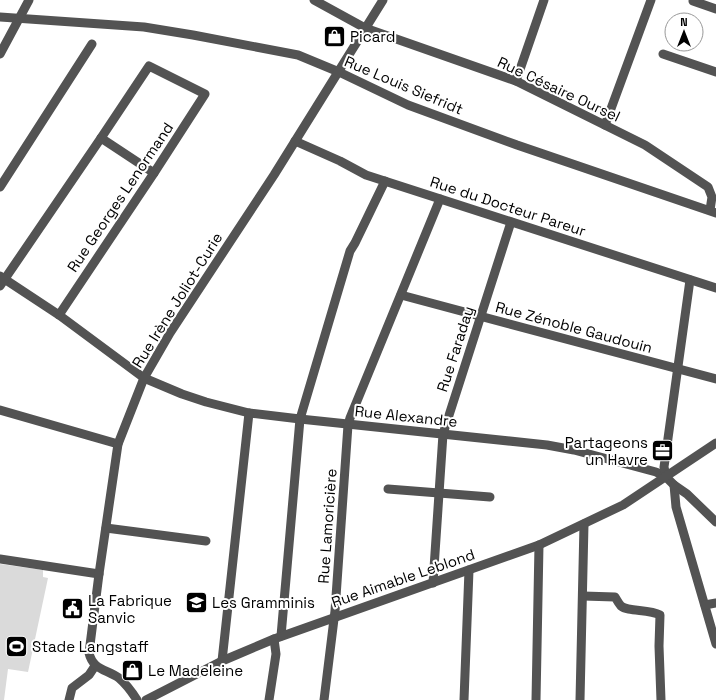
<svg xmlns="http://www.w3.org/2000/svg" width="716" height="700" font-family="'Space Grotesk',sans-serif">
  <rect width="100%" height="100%" fill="#fff"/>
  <!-- grass -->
  <path fill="#dadada" d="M0,564l43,6v7l5,1 -20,94 -20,-3 -4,31h-4z"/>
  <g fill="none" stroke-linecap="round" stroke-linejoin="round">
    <!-- minor -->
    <g stroke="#535353" stroke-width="9">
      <path d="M314,0l51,28 151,53 129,64 63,42 4,10 -2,13"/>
      <path d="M693,1l23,8"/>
      <path d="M0,17l144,10 49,8 105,20 41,17 69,33 109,40 199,68"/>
      <path d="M0,54l29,-54"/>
      <path d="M663,54l53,18"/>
      <path d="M516,81l28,-81"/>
      <path d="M605,125l46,-125"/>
      <path d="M101,138l53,35"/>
      <path d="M295,141l45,20 26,14 350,113"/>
      <path d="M0,187l92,-143"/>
      <path d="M0,276l59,39 85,63 38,16 24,8 43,11 51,6 247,26 27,5 82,22 10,5 8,8 13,9 29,28"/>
      <path d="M0,286l101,-148 48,-72 56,28 -51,79 -95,142"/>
      <path d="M401,295l315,84"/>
      <path d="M0,410l118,34"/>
      <path d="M666,477l-2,-10 26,-187"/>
      <path d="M674,485l2,22 40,137"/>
      <path d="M388,489l102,8"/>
      <path d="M106,528l100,13"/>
      <path d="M0,559l99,15"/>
      <path d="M433,583l10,-149 68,-212"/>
      <path d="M583,596l32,1c2,3 4,7 6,9 7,6 28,3 39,9l-1,31 2,54"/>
      <path d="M705,605l11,-2"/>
      <path d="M281,636l19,-217 50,-168 5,-8 30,-62"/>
      <path d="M222,661l27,-248"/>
      <path d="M69,700l3,-12 17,-13 6,-9"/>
      <path d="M137,700c-5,-8 -11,-16 -18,-22 -13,-9 -26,-8 -30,-25l10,-79 19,-130 26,-66 26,-45 104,-158 109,-175"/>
      <path d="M146,700l76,-39 52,-22 265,-94 84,-40 93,-62"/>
      <path d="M269,700l7,-46 -2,-15"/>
      <path d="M324,700l11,-89 13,-186 2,-7 90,-219"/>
      <path d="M464,700l5,-130"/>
      <path d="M536,700l3,-155"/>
      <path d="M580,700l4,-176"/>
    </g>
  </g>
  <!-- icons -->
  <defs>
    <symbol id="shop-square" viewBox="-11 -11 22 22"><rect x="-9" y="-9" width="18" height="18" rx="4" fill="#000" stroke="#fff"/><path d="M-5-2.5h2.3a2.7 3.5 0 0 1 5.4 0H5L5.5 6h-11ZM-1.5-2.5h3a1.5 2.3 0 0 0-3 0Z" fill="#fff"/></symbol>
    <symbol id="office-square" viewBox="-11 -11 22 22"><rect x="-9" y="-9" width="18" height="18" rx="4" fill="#000" stroke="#fff"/><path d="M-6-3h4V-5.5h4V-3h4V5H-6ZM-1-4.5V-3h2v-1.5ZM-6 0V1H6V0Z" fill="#fff"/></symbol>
    <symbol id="school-square" viewBox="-11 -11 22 22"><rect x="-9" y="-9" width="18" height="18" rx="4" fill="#000" stroke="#fff"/><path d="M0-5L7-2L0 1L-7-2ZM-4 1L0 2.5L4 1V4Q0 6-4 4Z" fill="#fff"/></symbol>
    <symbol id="civic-square" viewBox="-11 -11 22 22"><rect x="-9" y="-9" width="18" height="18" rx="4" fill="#000" stroke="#fff"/><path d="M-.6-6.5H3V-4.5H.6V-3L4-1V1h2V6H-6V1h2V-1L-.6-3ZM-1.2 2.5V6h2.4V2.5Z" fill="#fff"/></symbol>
    <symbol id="stadium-square" viewBox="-11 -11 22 22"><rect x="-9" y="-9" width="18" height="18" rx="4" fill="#000" stroke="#fff"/><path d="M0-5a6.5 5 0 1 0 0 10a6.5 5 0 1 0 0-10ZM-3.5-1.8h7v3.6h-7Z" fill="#fff"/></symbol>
  </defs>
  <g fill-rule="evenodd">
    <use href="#shop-square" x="322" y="24" width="25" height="25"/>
    <use href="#office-square" x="650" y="438" width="25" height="25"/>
    <use href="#school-square" x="184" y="590" width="25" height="25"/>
    <use href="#civic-square" x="60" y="596" width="25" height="25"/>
    <use href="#stadium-square" x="4" y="634" width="25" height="25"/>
    <use href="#shop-square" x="120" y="658" width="25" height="25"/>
  </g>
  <g text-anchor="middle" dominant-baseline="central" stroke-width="4" stroke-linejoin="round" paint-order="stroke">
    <!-- poi labels -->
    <g font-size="15" fill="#000" stroke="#fff" text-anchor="start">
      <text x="350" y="36">Picard</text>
      <text x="648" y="442" text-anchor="end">Partageons<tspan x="648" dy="17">un Havre</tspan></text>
      <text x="88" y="600">La Fabrique<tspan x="88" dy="17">Sanvic</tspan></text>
      <text x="212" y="602">Les Gramminis</text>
      <text x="32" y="646">Stade Langstaff</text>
      <text x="148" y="670">Le Madeleine</text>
    </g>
    <!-- street labels -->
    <g font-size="15" fill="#000" stroke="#fff">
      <text transform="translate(404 85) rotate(23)">Rue Louis Siefridt</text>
      <text transform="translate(559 89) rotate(25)">Rue Césaire Oursel</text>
      <text transform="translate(120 197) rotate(-56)">Rue Georges Lenormand</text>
      <text transform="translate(508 206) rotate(18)">Rue du Docteur Pareur</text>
      <text transform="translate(177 300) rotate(-58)">Rue Irène Joliot-Curie</text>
      <text transform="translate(574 327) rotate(15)">Rue Zénoble Gaudouin</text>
      <text transform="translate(455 349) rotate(-72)">Rue Faraday</text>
      <text transform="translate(406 416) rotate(6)">Rue Alexandre</text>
      <text transform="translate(327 526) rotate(-86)">Rue Lamoricière</text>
      <text transform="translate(403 578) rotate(-19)">Rue Aimable Leblond</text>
    </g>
  </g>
  <!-- north arrow -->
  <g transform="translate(684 32)"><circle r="19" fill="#ffffff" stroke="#999999"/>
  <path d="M0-3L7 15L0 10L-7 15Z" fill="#000000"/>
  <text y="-6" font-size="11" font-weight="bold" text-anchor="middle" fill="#000000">N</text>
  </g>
</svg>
